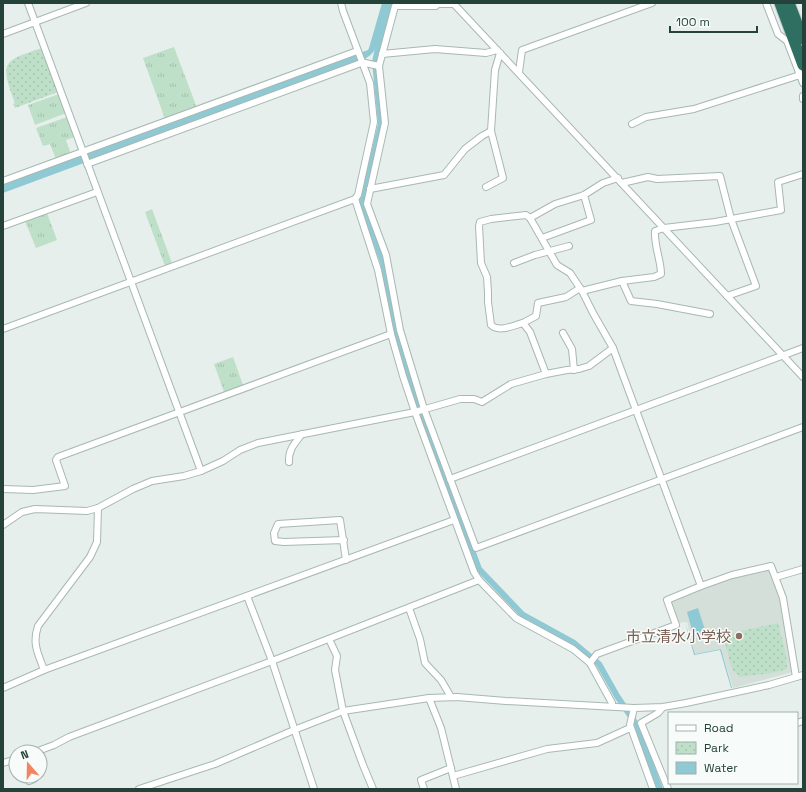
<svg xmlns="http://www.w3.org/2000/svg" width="806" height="792" font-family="'Space Grotesk','Noto Sans JP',sans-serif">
  <defs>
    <pattern id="grass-tufts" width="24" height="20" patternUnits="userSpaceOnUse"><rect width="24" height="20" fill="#bfe0c8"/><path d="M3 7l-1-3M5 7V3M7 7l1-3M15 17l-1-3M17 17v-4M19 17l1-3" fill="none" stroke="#a4c1ad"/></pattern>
    <pattern id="park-dots" width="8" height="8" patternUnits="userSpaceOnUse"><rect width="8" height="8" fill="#bfe0c8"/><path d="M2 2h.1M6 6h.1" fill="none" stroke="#a4c1ad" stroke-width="1.8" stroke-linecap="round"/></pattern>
  </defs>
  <rect width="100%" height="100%" fill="#e6efeb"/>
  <!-- built -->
  <path fill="#d4dfda" d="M769,569h1l11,29 12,74 -60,16 -12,-39 -26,5 -8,-32 -10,1 -7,-22 62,-24z"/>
  <!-- grass -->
  <g fill="url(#grass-tufts)">
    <path d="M174,47l23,61 -32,11 -22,-61z"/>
    <path d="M59,94l7,19 -31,12 -7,-20z"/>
    <path d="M67,117l8,20 -9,3 5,14 -15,5 -6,-15 -7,2 -7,-18z"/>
    <path d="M152,209l20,54 -7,3 -20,-54z"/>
    <path d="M47,213l10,27 -21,8 -11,-27z"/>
    <path d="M233,357l10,28 -19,7 -10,-28z"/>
  </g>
  <!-- park -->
  <g fill="url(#park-dots)">
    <path d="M42,48l16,44 -43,16 -2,-4 2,-1c-15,-41 -13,-42 27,-55z"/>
    <path d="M778,623l8,31 1,15 -15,4 -32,4 -8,-8 -7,-26 7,-10z"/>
  </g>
  <!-- water -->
  <g fill="#8ec9d4">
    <path d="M382,3h11l-11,41 -5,-1c-2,9 -5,11 -12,16l-362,134v-10l365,-133 1,-2z"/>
    <path d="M698,608l8,25 -12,4 -7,-25z"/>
    <path d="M685,622l10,32 26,-5 11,39h-1l-11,-38 -26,5z"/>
  </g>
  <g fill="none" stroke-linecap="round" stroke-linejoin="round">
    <!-- canal -->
    <path stroke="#8ec9d4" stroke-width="6" d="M381,35l-6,27 6,62 -19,79 21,59 13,69 21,69 62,169 44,46 51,28 25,21 18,32 19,28 24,65"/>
    <defs>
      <g id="street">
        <path d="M28,3l173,468"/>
        <path d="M453,3l350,374"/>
        <path d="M766,3l12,31 9,7 16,42"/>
        <path d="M454,4h-17l-1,2h-41l-16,60 6,57 -18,81 19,51 14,75 24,79 52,139 327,-121"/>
        <path d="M3,34l83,-31"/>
        <path d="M382,54l53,-5 51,4 11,-3"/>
        <path d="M519,72l3,-22 130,-47"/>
        <path d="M803,96v3"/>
        <path d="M632,124l14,-7 48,-8 106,-34"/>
        <path d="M87,164l274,-101h4l14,3"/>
        <path d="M3,181l354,-130"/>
        <path d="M622,183l26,-6 9,2 63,-3 11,43 25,67 -29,10"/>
        <path d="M486,187l17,-9 -12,-47 4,-61 5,-17"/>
        <path d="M370,189l74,-14 21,-26 17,-13 9,-5"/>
        <path d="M355,199l23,71 13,64 12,42 12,36 59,160 5,8 37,38 57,31 17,14 22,40"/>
        <path d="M530,218l25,-14 29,-9 19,-12 15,-5"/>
        <path d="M3,226l94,-34"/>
        <path d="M542,238l49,-18 -7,-25"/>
        <path d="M514,263l21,-8 34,-9"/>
        <path d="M622,281l9,20 26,3 53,10"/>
        <path d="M582,291l40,-10 32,-4 7,-3c0,-14 -7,-28 -6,-43l9,-3 51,-6 66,-12 -3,-28 25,-8"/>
        <path d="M523,323l13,-7 2,-13 28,-6 14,-9"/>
        <path d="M3,329l352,-130 3,-4 16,-73 -4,-39 -27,-72 -2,-8"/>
        <path d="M563,333l9,16 2,21"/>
        <path d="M546,374l-16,-42 -7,-9c-9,2 -24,10 -32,2l-3,-23v-10l-1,-15 -6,-14 -2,-37 1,-4 11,-3 35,-4 4,3 27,47 13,8 12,18 11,22 20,35 88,238"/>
        <path d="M289,462c-1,-12 6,-19 13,-28"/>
        <path d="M450,479l353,-131"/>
        <path d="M3,489l30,1 32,-4 -9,-26 2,-3 333,-123"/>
        <path d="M3,525l19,-13 13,-3 52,2 11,-3 35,-19 19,-8 32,-5 17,-5 22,-10 17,-11 18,-7 157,-31 45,-13h14l8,3 29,-18 35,-10 21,-4 12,-1 10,-3 24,-18"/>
        <path d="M344,540l-60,2 -9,-1 -1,-8 4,-9 62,-4 6,40"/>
        <path d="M776,577l27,-8"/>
        <path d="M247,596l25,65 42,128"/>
        <path d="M409,608l11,31 5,24 16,17 10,17"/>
        <path d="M329,639l8,17 -2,14 8,41 20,54 10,24"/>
        <path d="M590,663l7,-9 79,-29 -9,-25 34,-14 31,-11 39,-9 12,32 13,79"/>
        <path d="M44,670c-6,-17 -12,-26 -6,-44l52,-69 7,-15 1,-34"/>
        <path d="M3,688l41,-18 410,-150"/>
        <path d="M429,698l12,30 15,61"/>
        <path d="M663,707l-5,6 -17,10 27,66"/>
        <path d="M634,708l-4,17 23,64"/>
        <path d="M797,723l6,-2"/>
        <path d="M35,752l19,-7 15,-8 203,-76 207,-81"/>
        <path d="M3,763l13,-4"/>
        <path d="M27,776l2,5 5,-2"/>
        <path d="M453,776l94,-27 50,-6 33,-15"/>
        <path d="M139,789l76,-25 79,-34 49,-19 86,-13 28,-1 49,4 128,7 29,-1 23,-4 83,-18 34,-10"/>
        <path d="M424,789l-3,-9 30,-12"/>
      </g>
      <g id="highway">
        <path d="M780,3l23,62"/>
        <path d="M789,3l14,36"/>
      </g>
    </defs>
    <!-- street casing -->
    <use href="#street" stroke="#a8b8b2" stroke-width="8"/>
    <!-- highway casing -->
    <use href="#highway" stroke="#c2cac8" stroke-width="13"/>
    <!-- street -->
    <use href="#street" stroke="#fff" stroke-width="6"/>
    <!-- highway -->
    <use href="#highway" stroke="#2f6f62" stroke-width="11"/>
  </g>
  <!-- markers -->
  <circle fill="#8d6e63" stroke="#f7fbf9" stroke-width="1.5" cx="739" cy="636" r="4"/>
  <g text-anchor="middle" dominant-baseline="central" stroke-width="3" stroke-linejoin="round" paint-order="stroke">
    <!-- education labels -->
    <g font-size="15" fill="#785e54" stroke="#f7fbf9" text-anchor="end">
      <text x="731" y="636">市立清水小学校</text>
    </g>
  </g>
  <!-- border -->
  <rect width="806" height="792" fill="none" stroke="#24423a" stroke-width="8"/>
  <!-- legend -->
  <rect x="668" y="712" width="130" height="72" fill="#f7fbf9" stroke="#a3b1ad"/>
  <rect x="676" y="725" width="20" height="6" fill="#ffffff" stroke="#a3b1ad"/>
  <text x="704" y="732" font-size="12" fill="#24423a">Road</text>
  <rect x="676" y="742" width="20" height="12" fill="url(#park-dots)" stroke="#a3b1ad"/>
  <text x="704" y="752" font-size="12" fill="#24423a">Park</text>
  <rect x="676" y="762" width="20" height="12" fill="#8ec9d4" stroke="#a3b1ad"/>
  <text x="704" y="772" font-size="12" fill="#24423a">Water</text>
  <!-- north arrow -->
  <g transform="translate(28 764) rotate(340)"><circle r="19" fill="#f7fbf9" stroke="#a3b1ad"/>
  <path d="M0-3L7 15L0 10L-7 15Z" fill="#f4845f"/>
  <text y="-6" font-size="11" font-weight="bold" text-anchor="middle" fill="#24423a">N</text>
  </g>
  <!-- scale -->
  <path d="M670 26v6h87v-6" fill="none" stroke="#24423a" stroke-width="2"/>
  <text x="676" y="26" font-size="12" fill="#24423a" stroke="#f7fbf9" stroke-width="3" paint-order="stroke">100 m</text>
</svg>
